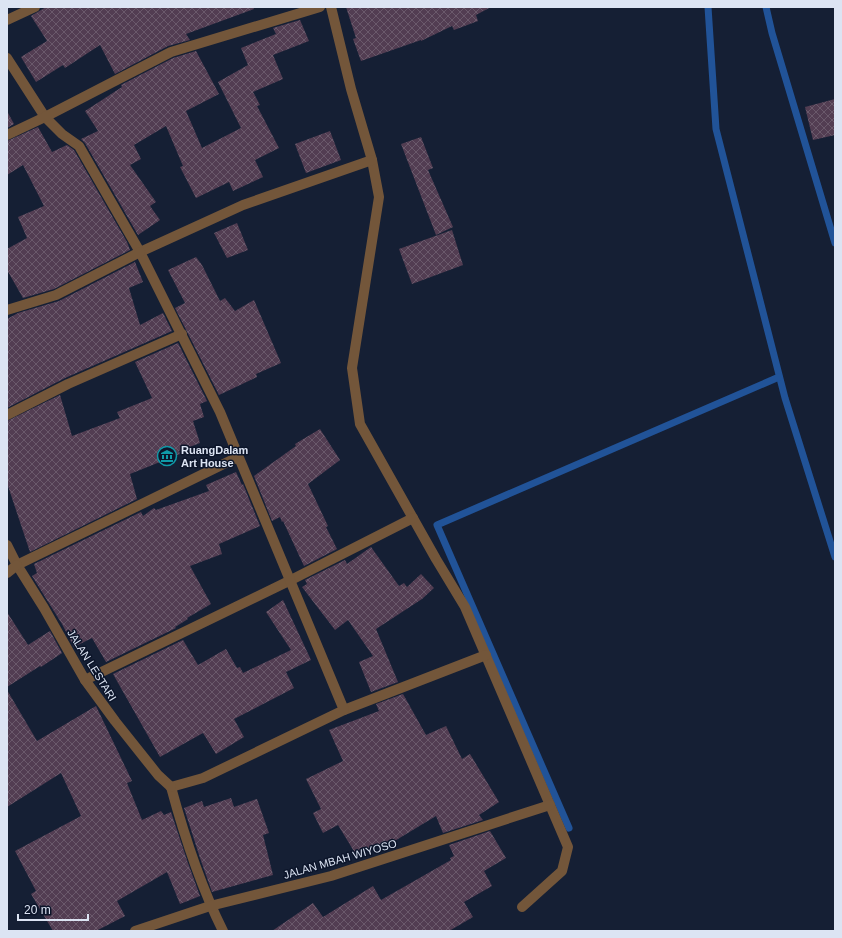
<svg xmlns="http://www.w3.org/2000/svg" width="842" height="938" font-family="Helvetica,sans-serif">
  <defs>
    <pattern id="building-cross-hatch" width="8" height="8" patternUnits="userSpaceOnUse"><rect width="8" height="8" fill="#523d52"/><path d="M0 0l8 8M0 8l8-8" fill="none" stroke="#6a596b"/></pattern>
  </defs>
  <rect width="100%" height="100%" fill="#151f34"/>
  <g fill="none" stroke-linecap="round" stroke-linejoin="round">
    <!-- stream -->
    <g stroke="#215398" stroke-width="7">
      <path d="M708,7l8,122 69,269 50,159"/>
      <path d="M766,7l6,26 63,210"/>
      <path d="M569,828l-132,-303 342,-148"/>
    </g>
  </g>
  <!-- building -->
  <g fill="url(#building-cross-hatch)">
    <path d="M46,7h207l1,2 -68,25 4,6 -22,6 -53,28 -15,-29 -35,23 -2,-3 -27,17 -15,-25 26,-16 -16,-25z"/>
    <path d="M346,7h145l-15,8 2,6 -24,9 -2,-4 -31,15v-1l-60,21 -8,-22 3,-1z"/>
    <path d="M300,20l9,21 -36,14 10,24 -30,13 7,13 -3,1 22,42 -24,12 8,17 -30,14 -4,-9 -33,16 -16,-31 3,-1 -17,-40 -32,19 7,14 -11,6 26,37 -6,4 10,14 -22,15 -53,-92 -4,-4 17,-8 -13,-20 37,-24 -1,-2 52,-27 23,-7 23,43 -33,17 16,37 39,-20 -23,-46 30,-17 -7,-17 35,-14 -3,-6z"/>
    <path d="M835,99v36l-22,5 -8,-33z"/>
    <path d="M7,111l7,13 -7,4z"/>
    <path d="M38,127l14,25 15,-7 7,5 53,92 3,8 -76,39 -31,9 -16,-28v-21l20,-11 -9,-21 26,-11 -21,-41 -16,10v-34z"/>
    <path d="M330,131l11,29 -35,13 -11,-29z"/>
    <path d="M421,137l12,31 -5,2 25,57 -17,8 -35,-91z"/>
    <path d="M237,223l11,27 -21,8 -13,-25z"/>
    <path d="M452,230l11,35 -51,19 -13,-35z"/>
    <path d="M196,257l6,8 18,36 5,-3 10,13 19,-11 27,63 -25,11 1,3 -38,18 -44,-87 10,-5 -17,-33z"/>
    <path d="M135,262l8,20 -14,6 11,37 23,-12 9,18 -107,47 -58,30v-89l11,-6 41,-12z"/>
    <path d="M178,343l29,58 -7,3 4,13 -11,4 7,22 -21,8 1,3 -50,20 7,25 -107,53 -23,-69v-62l53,-26 12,41 48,-18 -3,-6 35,-14 -17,-36z"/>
    <path d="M320,429l20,31 -32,24 20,42 -2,1 11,22 -33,17 -21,-45 -1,1 -2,-5 -8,4 -18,-45 42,-30 -1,-2z"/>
    <path d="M236,472l6,13 1,-1 17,42 -41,18 3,10 -32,12 21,38 -24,14 1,1 -13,8 1,1 -70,34 -14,-24 -18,9 -12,-23 -30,-48 5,-3 -3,-9 107,-52 2,4 11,-8 2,2 53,-19 -3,-6z"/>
    <path d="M371,547l28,39 5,-3 3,4 14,-13 13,14 -12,11 -46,30 22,53 -27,10 -12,-30 14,-6 -25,-36 -13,10 -33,-43 5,-3 -2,-4 40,-20 2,4z"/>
    <path d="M283,600l28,60 -25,12 8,16 -60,31 10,18 -28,17 -13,-21 -43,24 -47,-83 70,-34 15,25 28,-16 11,19 3,-1 3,6 48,-23 -25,-38z"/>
    <path d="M7,612l21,33 22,-14 12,22 -21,14 -1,-1 -33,21z"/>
    <path d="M7,690l30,51 59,-35 36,75 -5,2 15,37 19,-9 3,4 7,-3 17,51 12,33 -20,8 -13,-32 -50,29 8,15 -29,15h-43l-22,-37 5,-3 -21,-40 66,-35 -20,-43 -54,34z"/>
    <path d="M403,694l23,41 20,-9 16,33 8,-5 29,48 -20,13 4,5 -40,13 -7,-17 -53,32 -1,-3 -27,8 -17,-28 -15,8 -10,-20 8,-4 -15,-30 37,-18 -14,-31 50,-19 -3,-7z"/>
    <path d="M231,798l3,9 23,-8 12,34 -6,2 10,40 -61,17 -12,-34 -16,-50 18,-7 2,6z"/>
    <path d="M490,831l16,27 -22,13 8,15 -28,16 9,15 -24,14h-177l41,-28 10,14 50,-31 8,14 70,-40 -1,-2 4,-2 -5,-11z"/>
  </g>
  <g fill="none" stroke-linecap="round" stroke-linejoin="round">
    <!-- lane -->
    <g stroke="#73563a" stroke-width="10">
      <path d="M331,7l20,82 21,71 7,37 -27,171 8,56 76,135 29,48 103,240 -6,24 -40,36"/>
      <path d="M140,252l103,-47 129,-45"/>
      <path d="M17,565l221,-108"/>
      <path d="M85,680l206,-100 122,-62"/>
      <path d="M344,710l142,-55"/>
    </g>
    <!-- street -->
    <g stroke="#73563a" stroke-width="10">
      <path d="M7,20l28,-13"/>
      <path d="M7,58l38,59 17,17 17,12 61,106 80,160 124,298 -141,68 -32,9c13,48 30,100 52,144"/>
      <path d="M7,135l38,-18 126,-65 149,-45"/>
      <path d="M7,310l49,-15 84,-43"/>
      <path d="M7,415l61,-31 114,-50"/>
      <path d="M7,545l10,20 27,43 41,72 30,41 43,54 13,12"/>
      <path d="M7,573l10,-8"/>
      <path d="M135,931l75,-25 121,-30 219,-71"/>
    </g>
  </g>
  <!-- icons -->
  <defs>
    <symbol id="museum-ring" viewBox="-11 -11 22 22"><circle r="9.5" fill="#0c152a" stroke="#0f9aa8" stroke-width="1.5"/><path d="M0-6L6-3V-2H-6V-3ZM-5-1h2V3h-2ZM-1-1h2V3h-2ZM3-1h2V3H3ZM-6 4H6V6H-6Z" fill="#0f9aa8"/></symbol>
  </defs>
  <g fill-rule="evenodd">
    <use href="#museum-ring" x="156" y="445" width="22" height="22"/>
  </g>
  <g text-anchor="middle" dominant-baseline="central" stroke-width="3" stroke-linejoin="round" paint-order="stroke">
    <!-- poi labels -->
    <g font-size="11" font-weight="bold" fill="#dce4f3" stroke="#0c152a" text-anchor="start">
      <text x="181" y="450">RuangDalam<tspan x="181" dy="13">Art House</tspan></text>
    </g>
    <!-- street labels -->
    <g font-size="11" fill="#dce4f3" stroke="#0c152a">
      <text transform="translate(92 665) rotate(58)">JALAN LESTARI</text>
      <text transform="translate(340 859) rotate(-16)">JALAN MBAH WIYOSO</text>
    </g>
  </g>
  <!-- border -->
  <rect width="842" height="938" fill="none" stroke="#dce4f3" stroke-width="16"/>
  <!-- scale -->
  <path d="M18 914v6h70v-6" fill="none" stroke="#dce4f3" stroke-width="2"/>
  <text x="24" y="914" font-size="12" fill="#dce4f3" stroke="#0c152a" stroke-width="3" paint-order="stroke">20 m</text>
</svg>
